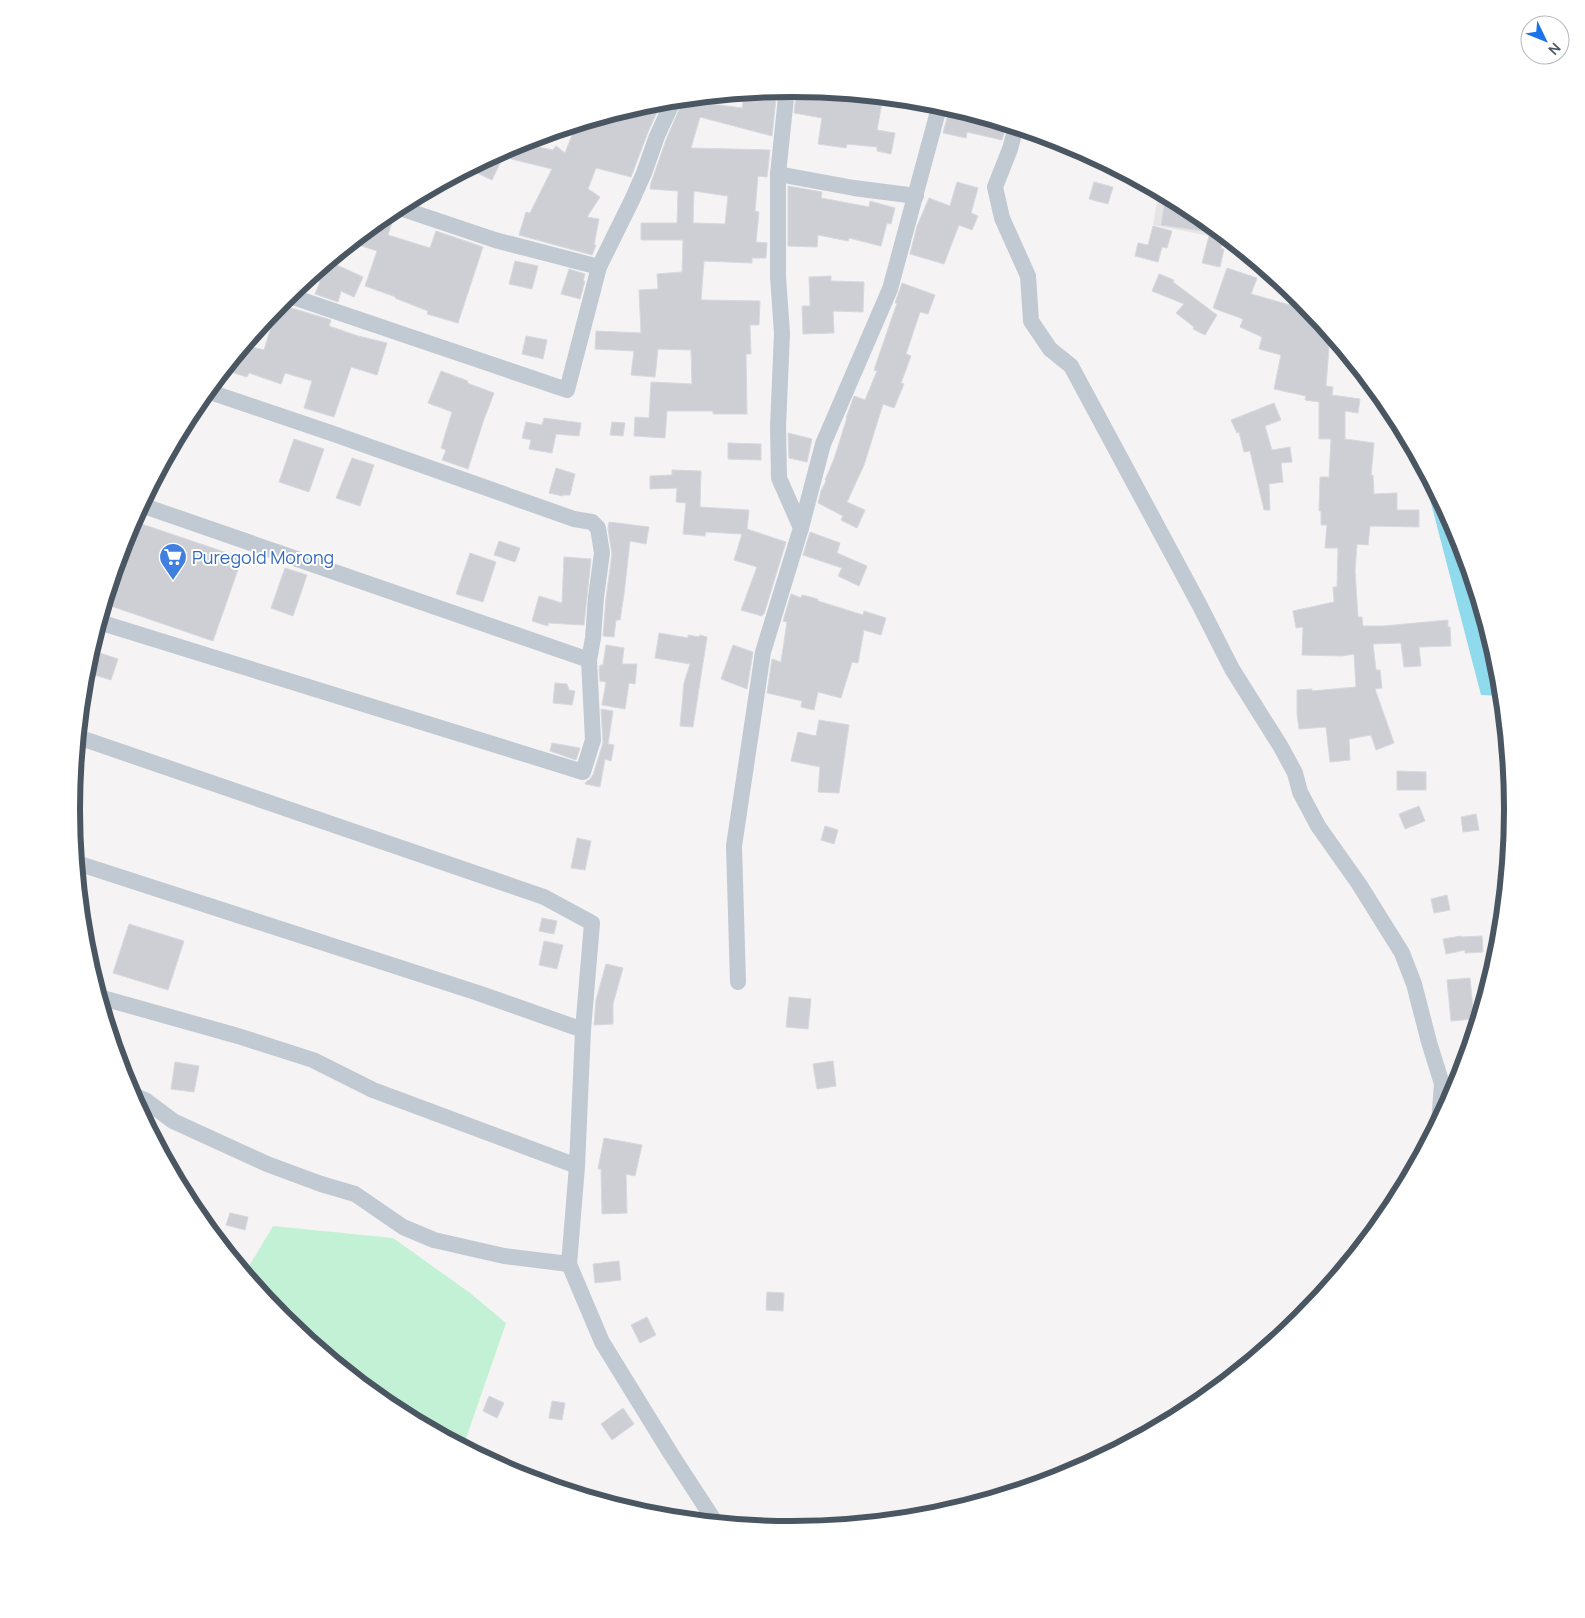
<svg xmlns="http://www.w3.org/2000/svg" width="1585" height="1618" font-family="Manrope,sans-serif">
  <rect width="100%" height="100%" fill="#f5f3f3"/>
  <!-- education -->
  <path fill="#e6e4e5" d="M1159,191l34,18 38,31 -78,-15z"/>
  <!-- green -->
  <path fill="#c3f1d5" d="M273,1226l120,12 77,55 36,30 -43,124 -71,-38 -110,-90 -37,-46z"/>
  <!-- water -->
  <path fill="#90daee" d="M1420,461l39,72 41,136 3,27 -22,-1z"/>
  <!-- building -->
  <g fill="#cdcfd5" stroke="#d7d9de" fill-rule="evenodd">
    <path d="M797,88l86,9 -6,33 18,3 -4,21 -14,-3v-4l-30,-3 -1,4 -28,-4 4,-26 -28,-5z"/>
    <path d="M777,89l-5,47 -72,-19 -9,31 79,2 -3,27 -9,-1 -3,35 4,1 -3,30 11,1 -1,15h-14v5l-48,-2 -3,39 59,1 -1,24h-9l1,29h-5l1,60h-34v-3h-46l-2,27 -31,-2 1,-19 14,1 2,-36 41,2 -1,-34 -33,-1 -3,28 -24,-2 3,-24 -39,-2 1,-18 45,2 -2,-43 19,-1 -1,-15 25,-2 1,-32h-42v-17h36l1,-32 -28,-2 1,-6 15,-43 18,-42 29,-2 -2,8 31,4 3,-16zM694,191l34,5 -3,28 -32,-1z"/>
    <path d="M662,101l-14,31 -17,45 -35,-9 -8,21 12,8 -13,20 12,2 -5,26h2l-4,10 -73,-20 7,-23 4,1 22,-44 -49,-12 -11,23 -15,-7 6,-12 34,-18 36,7 3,-4 9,7 11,-28 7,-3 10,4 2,-7 57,-17z"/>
    <path d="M950,107l57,17 -5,16 -35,-8 -1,6 -23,-5z"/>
    <path d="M957,182l21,6 -7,25 7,3 -6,14 -13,-5 -15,39 -34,-10 7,-28 12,-28 21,8z"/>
    <path d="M1094,182l19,5 -5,17 -19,-5z"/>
    <path d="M788,186l34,6 -1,6 48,9 1,-6 25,7 -4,16 -4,-1 -6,23 -32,-8 -1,3 -30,-6 -1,12 -29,-1z"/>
    <path d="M1166,195l27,14 31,25 -3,15h3l-4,18 -18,-4 8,-31 -49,-7z"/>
    <path d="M389,212l5,4 -6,19 42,13 6,-17 47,16 -25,76 -31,-9 1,-3 -33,-13 1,-1 -31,-11 12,-35 -18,-6 4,-12z"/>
    <path d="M1153,226l19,5 -5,17 -5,-1 -4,15 -23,-6 3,-13 10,2z"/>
    <path d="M328,261l35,16 -9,20 -13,-6 -3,11 -23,-8 5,-12 -11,-4z"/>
    <path d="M515,261l23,5 -6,23 -23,-5z"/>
    <path d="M1227,268l30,10 -6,16 39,11 1,-6 14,3 25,31 -4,53 7,1 -1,8 28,4 -2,14 -13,-2v28l29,4 -3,32h2l1,19 23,-1v17h22v17l-49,-1 -2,19 -11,-1 -2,27 3,46h4l1,9h21l64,-6v7h2l1,19 -32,1 2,19 -17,1 -3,-24 -28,1 3,26h4l2,18 -7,1 19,54 -18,7 -5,-15 -22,4 1,21 -20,2 -4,-35 -27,2 -2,-15v-24l15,-1v2l44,-4 -2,-33 -12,2 -40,-1 1,-28 -7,1 -3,-17 41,-9 -1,-15h4l1,-39h-13l2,-23h-6v-14h-2l1,-34h9l2,-38h-12v-37l-14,-2 1,-4 -32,-7 7,-34 -22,-6 3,-12 -22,-10 3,-8 -30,-11z"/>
    <path d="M569,269l16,5 -2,7h2l-5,18 -19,-5z"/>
    <path d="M1159,274l15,6 -1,2 44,33 -12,20 -12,-6 1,-2 -18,-14 8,-9 -32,-13z"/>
    <path d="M831,276v5l33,1 -1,30 -30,-1 1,22 -31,1 -1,-28h8l-1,-29z"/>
    <path d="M902,283l33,12 -7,19 -8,-2 -14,42 5,2 -10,27 3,1 -10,24 -11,-4 -19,61 -17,37 18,8 -8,18 -16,-8 2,-4 -25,-13 3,-12 5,-10 -1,-1 9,-21 13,-41h-1l8,-22 11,4 12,-29 -3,-1 23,-67h-2z"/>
    <path d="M278,304l53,16 -2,6 29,10 29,7 -10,32 -26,-8 -17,50 -30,-9 8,-27 -27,-8 -4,11 -32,-11 -2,4 -23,-7 21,-25 19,5z"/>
    <path d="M526,336l21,4 -4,19 -21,-5z"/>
    <path d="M441,371l27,10 -1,2 27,10 -11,29 -15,47 -26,-9 4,-10 -5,-2 11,-36 -24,-9z"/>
    <path d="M1274,403l7,17 -16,6 7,24 18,-3 2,15 -11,1 2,19 -14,2 1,26h-6l-14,-59 -6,1 -5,-20 -2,1 -6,-13z"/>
    <path d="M544,418l37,5 -2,13 -23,-2 -4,19 -23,-4 2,-9 -9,-2 4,-16 16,3z"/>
    <path d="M612,422l13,1 -2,13 -13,-1z"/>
    <path d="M788,433l24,6 -5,23 -18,-4z"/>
    <path d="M294,439l30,10 -15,43 -30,-10z"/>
    <path d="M728,443l33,1v16l-33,-1z"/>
    <path d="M352,458l22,7 -14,41 -24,-8z"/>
    <path d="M556,468l19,6 -5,21h-7v1l-14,-3z"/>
    <path d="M672,470l29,1 -1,36 49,3 -2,19 39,13 -22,72h-1l-1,2 -21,-6 16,-43 -23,-7 8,-26 -36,-2 -1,4 -22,-2 3,-31 -10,-1 1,-14 -27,1v-13l22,-1z"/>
    <path d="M133,521l109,37 -29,83 -108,-37 21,-71z"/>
    <path d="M609,522l40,5 -3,17 -16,-3 -6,53 -4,26h-4l-2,17 -11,-1 3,-38 6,-44 -4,-25z"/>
    <path d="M810,532l30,11 -3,10 30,13 -8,20 -21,-10 4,-8 -39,-13z"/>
    <path d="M499,541l21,7 -5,14 -21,-7z"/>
    <path d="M470,553l26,9 -13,40 -27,-8z"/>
    <path d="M564,557l27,2 -7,66 -36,-2v3l-16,-5 7,-25 23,7z"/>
    <path d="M285,568l22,7 -14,41 -22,-8z"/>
    <path d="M791,594l10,4 1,-3 16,4v2l45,14 1,-4 22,7 -5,17 -17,-5 -6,33 -6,-1 -11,36 -23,-6 -4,18 -13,-3 1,-6 -35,-8 5,-34 9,3 6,-40 -4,-1z"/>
    <path d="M659,633l29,5v-3l11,2 1,-2 7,2 -14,90 -13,-1 4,-43 6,-19 -35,-6z"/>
    <path d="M606,645l18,3 -2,16h15l-2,20 -6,-1 -4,26 -23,-4 4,-23 -6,-1 -1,-11 1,-5h3z"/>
    <path d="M733,645l20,7 -6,37 -26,-10z"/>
    <path d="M91,650l27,9 -7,21 -26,-8z"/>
    <path d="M555,683l12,1 2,6 6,1 -3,14 -19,-2z"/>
    <path d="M601,709l12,2 -5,33 6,1 -3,16 -6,-2 -5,28 -15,-3 1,-2 4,-3 3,-4 10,-32z"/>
    <path d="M819,720l30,5 -10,68 -21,-1 2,-25 -29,-6 7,-29 18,4z"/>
    <path d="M552,743l28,5 -4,12 -26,-9z"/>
    <path d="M1397,771l29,1v18h-29z"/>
    <path d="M1419,806l6,15 -20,8 -6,-15z"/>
    <path d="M1476,814l3,16 -16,2 -2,-15z"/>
    <path d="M825,826l13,4 -4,14 -13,-4z"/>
    <path d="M577,838l14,3 -6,29 -14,-2z"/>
    <path d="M1447,895l3,15 -16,3 -3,-14z"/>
    <path d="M542,918l15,3 -3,13 -15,-3z"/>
    <path d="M129,924l55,17 -16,49 -55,-17z"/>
    <path d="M1461,936v1l21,-1 1,16 -18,1v-3l-19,4 -3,-15z"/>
    <path d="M544,941l19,4 -6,24 -18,-4z"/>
    <path d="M606,964l17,4 -10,36v20l-19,1 2,-25z"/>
    <path d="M1470,978l4,41 -23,2 -4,-41z"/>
    <path d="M789,997l22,2 -3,30 -22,-2z"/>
    <path d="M833,1061l3,25 -19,3 -4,-25z"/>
    <path d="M175,1062l24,4 -5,26 -23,-3z"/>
    <path d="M604,1138l38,7 -7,31 -9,-2 1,39 -25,1 -1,-45h-3z"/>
    <path d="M230,1213l18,4 -3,13 -19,-5z"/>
    <path d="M619,1261l2,19 -26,3 -2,-19z"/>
    <path d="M767,1292l17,1 -1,18 -17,-1z"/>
    <path d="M647,1317l9,18 -16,8 -9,-18z"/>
    <path d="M489,1396l15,7 -7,15 -14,-7z"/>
    <path d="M552,1401l13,2 -3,17 -13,-2z"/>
    <path d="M623,1408l11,16 -22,16 -11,-16z"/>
  </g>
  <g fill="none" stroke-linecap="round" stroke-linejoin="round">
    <!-- minor -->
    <g stroke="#c1cad2" stroke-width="16">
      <path d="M787,88l-9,86v103l4,56 -4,94 1,51 22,50"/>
      <path d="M1016,127l-6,22 -15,38 7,31 26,58 3,45 19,28 21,17 128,238 33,65 49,78 14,26 5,19 18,34 41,58 43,69 12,31 15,58 13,42 -3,39"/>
      <path d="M778,174l76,14 62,8"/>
      <path d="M397,207l98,33 104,27"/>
      <path d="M287,295l280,95 32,-123 33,-67 12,-27 13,-37 17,-37"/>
      <path d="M141,505l448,155"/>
      <path d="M99,622l484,150 10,-32 -4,-80 4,-22 3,-41 6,-44 -4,-25 -6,-6 -18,-3 -243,-86 -124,-42"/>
      <path d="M78,737l466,160 48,26 -9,107 -6,136 -8,98 33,78 69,112 45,69"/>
      <path d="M77,863l401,130 105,37"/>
      <path d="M738,982l-4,-136 29,-194 38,-124 22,-84 67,-155 50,-185"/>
      <path d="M99,997l139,39 75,24 60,30 204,76"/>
      <path d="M131,1094l14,6 28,21 94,43 54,20 34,10 48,33 31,13 70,16 65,8"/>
    </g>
  </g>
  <!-- icons -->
  <defs>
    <symbol id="supermarket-pin" viewBox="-11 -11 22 30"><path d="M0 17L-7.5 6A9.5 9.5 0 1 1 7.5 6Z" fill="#3f7fe0" stroke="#fff"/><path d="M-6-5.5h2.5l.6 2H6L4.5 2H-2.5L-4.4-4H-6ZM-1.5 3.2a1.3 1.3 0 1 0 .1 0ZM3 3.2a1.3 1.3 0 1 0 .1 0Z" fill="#fff"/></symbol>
  </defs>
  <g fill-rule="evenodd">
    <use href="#supermarket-pin" x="157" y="541" width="32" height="43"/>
  </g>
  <g text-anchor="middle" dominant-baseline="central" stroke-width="4" stroke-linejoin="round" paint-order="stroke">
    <!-- shop labels -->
    <g font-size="18" fill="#366cbe" stroke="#fff" text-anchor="start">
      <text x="192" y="557">Puregold Morong</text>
    </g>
  </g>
  <!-- crop -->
  <path d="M0 0H1585V1618H0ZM80 809a712 712 0 1 1 1424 0a712 712 0 1 1-1424 0Z" fill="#fff" fill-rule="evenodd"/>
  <path fill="none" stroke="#4a5661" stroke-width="6" d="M80 809a712 712 0 1 1 1424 0a712 712 0 1 1-1424 0Z"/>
  <!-- north arrow -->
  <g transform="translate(1545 40) rotate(133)"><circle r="24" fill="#ffffff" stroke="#b7bbc0"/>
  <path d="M0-4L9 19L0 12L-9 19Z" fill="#1a73e8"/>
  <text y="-8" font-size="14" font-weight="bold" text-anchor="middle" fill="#4a5661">N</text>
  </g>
</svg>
